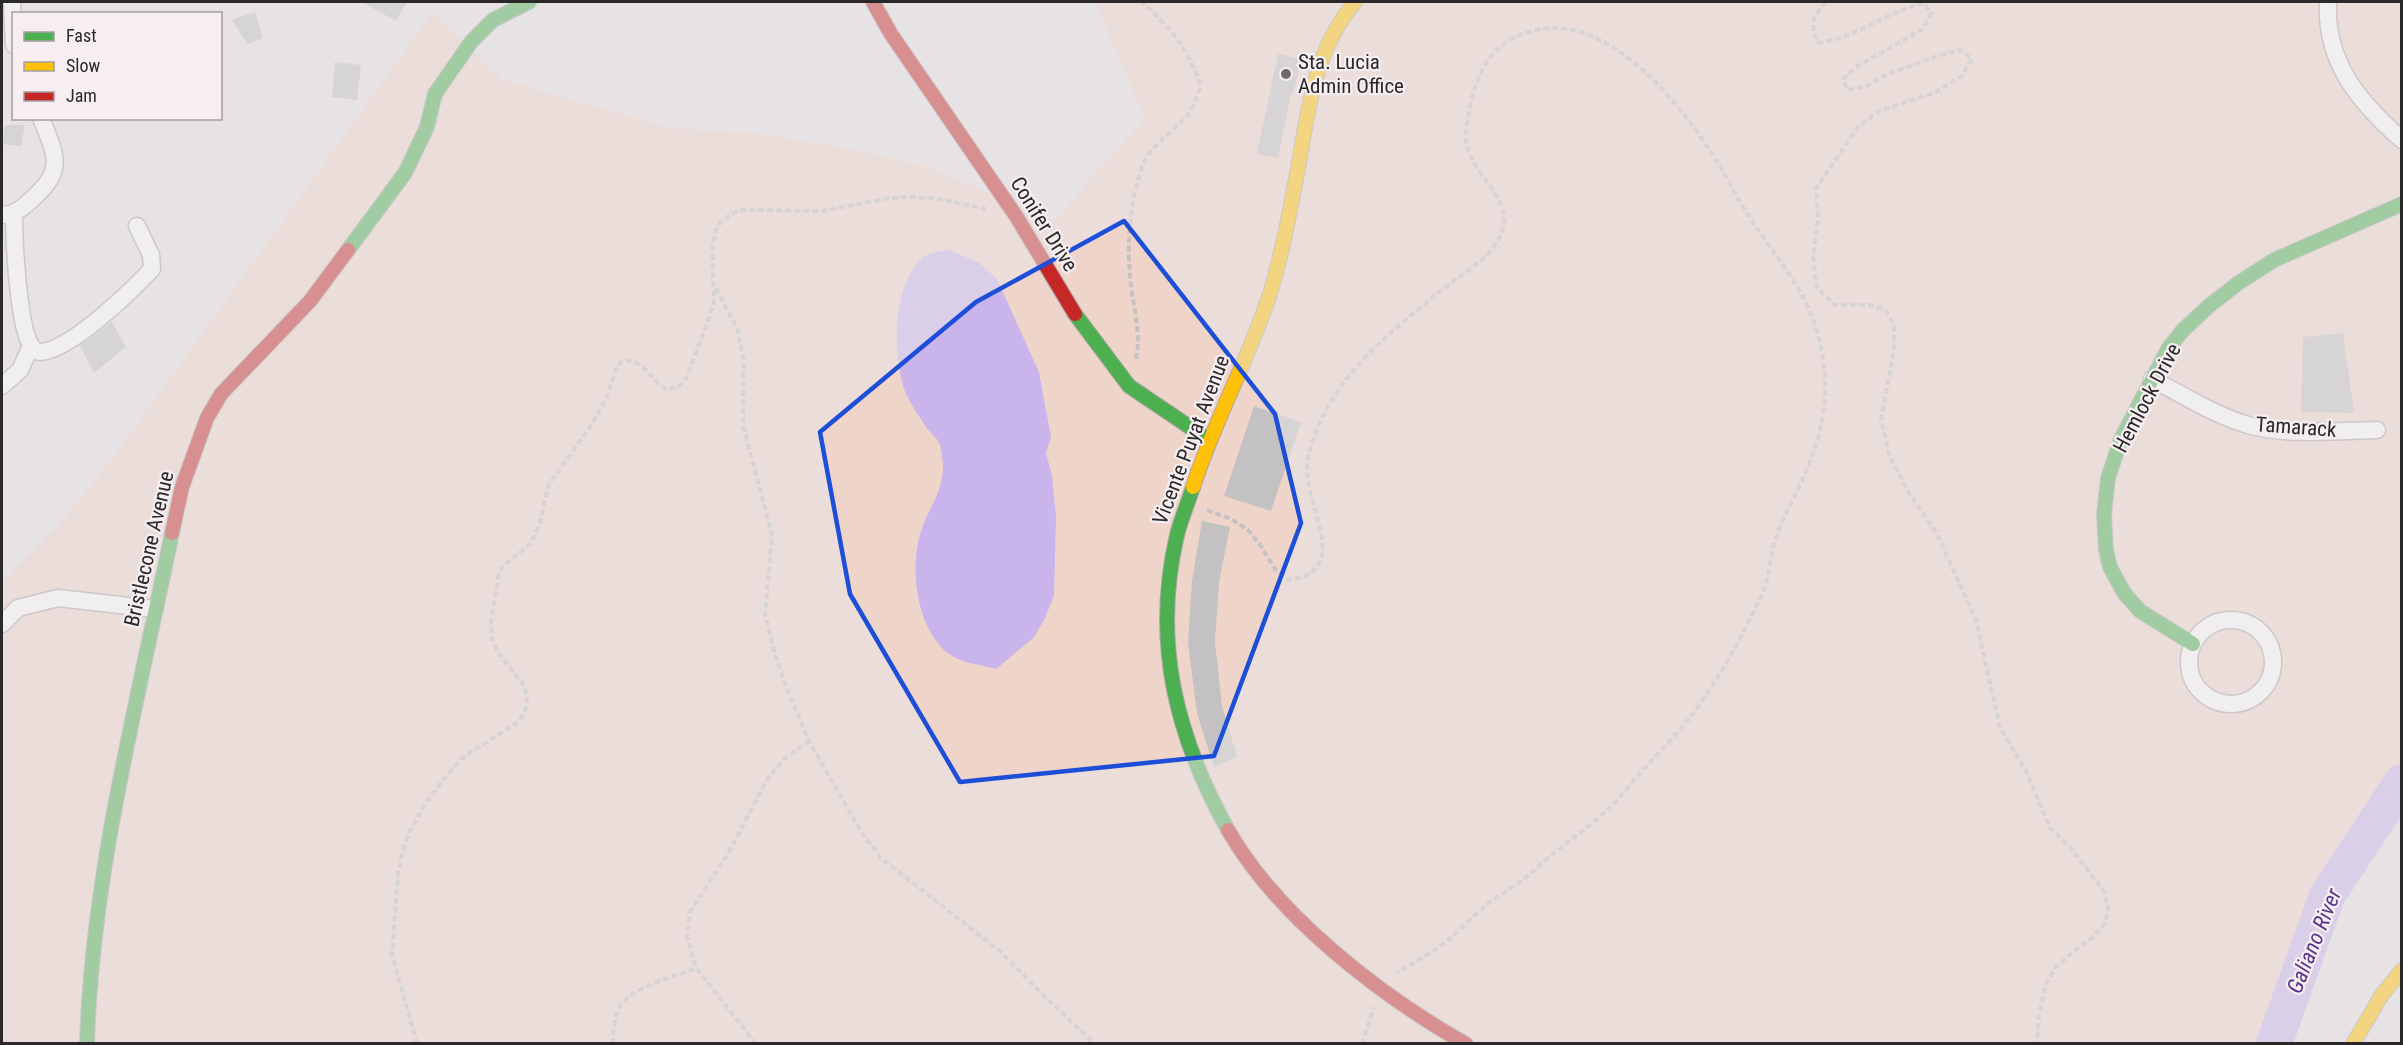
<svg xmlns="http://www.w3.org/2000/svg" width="2403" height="1045" font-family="'Roboto Condensed',sans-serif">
  <rect width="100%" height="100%" fill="#e7e3e5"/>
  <!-- green -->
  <path fill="#efd4ca" d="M1095,2h1306v780l-74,114 -53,147 -2272,1v-462l66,-67 55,-71 310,-432 70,68 166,48 87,5 101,17 74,18 123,53 91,-103z"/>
  <!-- water -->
  <path fill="#c9b5eb" d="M949,250l29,12 19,17 42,93 12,65 -5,16 6,23 4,41 -2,79 -10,24 -10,17 -38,32c-14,-4 -35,-6 -47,-15 -35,-26 -41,-94 -25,-131 9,-21 20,-36 19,-60 -1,-5 -1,-13 -3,-18 -2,-7 -10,-12 -14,-18 -7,-11 -16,-24 -21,-36 -12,-34 -13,-98 12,-127 3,-3 6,-8 10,-9 6,-3 15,-4 22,-5z"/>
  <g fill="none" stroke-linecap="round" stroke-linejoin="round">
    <!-- river -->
    <path stroke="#c9b5eb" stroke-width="36" d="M2274,1044l53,-148 75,-114"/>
  </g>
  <!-- building -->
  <g fill="#c3c1c2">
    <path d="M362,2h45l-11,19z"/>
    <path d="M255,12l8,26 -16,6 -15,-24z"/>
    <path d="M1278,54l23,5 -8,35h-2l-13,64 -21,-4z"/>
    <path d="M335,62l26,3 -4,35 -25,-3z"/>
    <path d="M5,125h20l-4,21 -19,-2z"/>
    <path d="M112,322l14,25 -32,26 -14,-27z"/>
    <path d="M2343,333l11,80 -53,-1 2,-75z"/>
    <path d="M1254,406l47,16 -30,89 -47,-15z"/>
    <path d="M1202,521l28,6 -11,55 -4,60 7,64 15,51 -23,10 -17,-54 -9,-70 4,-62z"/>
  </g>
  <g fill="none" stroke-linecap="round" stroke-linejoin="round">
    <defs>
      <g id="street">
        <path d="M12,2l2,43"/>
        <path d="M2328,2c-3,60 31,100 74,138"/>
        <path d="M14,214c0,24 4,115 18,133 1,2 4,4 7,5 30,0 91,-60 113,-83l-1,-14 -14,-29"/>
        <path d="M2,215c12,0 19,-6 28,-14 35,-30 27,-44 11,-83"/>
        <path d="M2152,379c31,16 62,36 96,46 39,11 89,6 129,5"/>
        <path d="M2,386l18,-16 11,-24"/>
        <circle cx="2231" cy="662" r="42"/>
        <path d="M2,624l16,-16 40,-10 97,11"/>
      </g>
      <g id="fast">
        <path d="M348,250l57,-77 22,-46 8,-33 36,-52 22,-22 36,-18"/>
        <path d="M1075,314l54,72 80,54"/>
        <path d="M1193,487c-5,16 -12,32 -16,48 -25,107 -1,201 51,295"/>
        <path d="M2193,644l-53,-33 -16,-18 -14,-26 -4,-17 -2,-36 4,-36 13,-39 47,-90 15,-19 26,-24 28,-22 37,-24 128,-56"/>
        <path d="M87,1044c5,-171 51,-344 85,-511"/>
      </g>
      <g id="slow">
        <path d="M1193,487c21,-65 54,-125 76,-190 13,-42 21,-86 29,-129 11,-61 16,-117 57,-166"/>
        <path d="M2353,1044l28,-48 21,-26"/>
      </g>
      <g id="jam">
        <path d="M873,2l18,32 125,182 59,98"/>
        <path d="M172,533l10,-46 25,-69 14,-24 89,-93 38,-51"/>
        <path d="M1228,830c49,86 153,166 238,214"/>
      </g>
    </defs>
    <!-- street casing -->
    <use href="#street" stroke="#aaa7a8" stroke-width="19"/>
    <!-- fast casing -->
    <use href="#fast" stroke="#aaa7a8" stroke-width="16"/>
    <!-- slow casing -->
    <use href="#slow" stroke="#aaa7a8" stroke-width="16"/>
    <!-- jam casing -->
    <use href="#jam" stroke="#aaa7a8" stroke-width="16"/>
    <!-- path -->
    <g stroke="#c4c2c3" stroke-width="4" stroke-dasharray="6 3" stroke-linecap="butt">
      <path d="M1826,2c-14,15 -16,21 -8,41 40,-5 69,-32 106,-40l7,10 -8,16 -67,38 -13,12 4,11 18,-3 23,-13 52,-19 21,-5 11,9 -10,17 -28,17 -55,18 -21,16 -42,61 2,31 -5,37 4,32 18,17h35l15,5 9,15v25l-13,68 8,37 20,38 28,41 39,86 24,108 26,43 24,57 20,19 34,44 4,18 -2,13 -14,16 -17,12 -19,17 -11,19 -7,36 -1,22"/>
      <path d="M716,288l21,40 7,34 -1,63 29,110 -7,79 10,41 12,34 22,52 54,94 18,23 120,94 45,46 49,46"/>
      <path d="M1136,359c6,-26 -4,-56 -6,-83 -3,-33 0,-73 11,-106 7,-23 31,-37 47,-55 6,-8 9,-20 13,-30 -16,-41 -28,-54 -59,-83"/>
      <path d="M1207,510l24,9 17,11 13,16 14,23 14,11c68,-10 10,-78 19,-122 16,-73 75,-120 130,-165 22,-19 60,-36 66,-69 4,-26 -31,-52 -37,-77 -3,-10 -1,-19 1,-29 7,-45 23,-81 74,-89 67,-10 133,68 166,119 15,21 26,45 40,67 24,38 56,71 69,116 13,46 10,90 -8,133 -9,24 -24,47 -32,71 -7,18 -7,39 -14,57 -18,41 -51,100 -80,134 -12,15 -26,28 -39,43 -13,14 -25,31 -39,43 -17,15 -36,29 -53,43 -13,10 -24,22 -38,31 -8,6 -16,10 -24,16 -18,14 -33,32 -51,45 -13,9 -28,16 -41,26"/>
      <path d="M417,1044l-25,-89 6,-82 5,-22 6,-18 17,-31 21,-27 15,-17 56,-36 7,-10 2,-12 -2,-13 -28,-36 -5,-13 -1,-16 7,-44 4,-11 29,-24 9,-20 8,-37 42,-59 16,-28 11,-32 5,-6c23,-3 28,20 46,29l12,-5 7,-8 27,-73 -2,-55 4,-19 6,-10 17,-10 82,1 63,-12 23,-2 27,1 52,11"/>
      <path d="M613,1044c0,-12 1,-27 7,-38 10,-18 56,-30 76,-38"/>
      <path d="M756,1044l-60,-76 -9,-32 3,-24 38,-58 38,-73 18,-22 25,-18"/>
      <path d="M1362,1044l12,-37"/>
    </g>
    <!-- street -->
    <use href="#street" stroke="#fbfbfb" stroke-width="16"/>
    <!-- fast -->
    <use href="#fast" stroke="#4caf50" stroke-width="14"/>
    <!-- slow -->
    <use href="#slow" stroke="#ffc107" stroke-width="14"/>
    <!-- jam -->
    <use href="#jam" stroke="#c62828" stroke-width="14"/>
  </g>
  <!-- marked area -->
  <path d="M0 0H2403V1045H0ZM1124,221l151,193 26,109 -87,233 -254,26 -110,-188 -30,-162 156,-130z" fill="#e7e3e5" fill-opacity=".55" fill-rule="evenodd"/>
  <path fill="none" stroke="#1d4ed8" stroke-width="4.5" stroke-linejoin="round" d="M1124,221l151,193 26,109 -87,233 -254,26 -110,-188 -30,-162 156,-130z"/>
  <!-- markers -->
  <circle fill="#6d696b" stroke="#f6eef1" stroke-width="2" cx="1286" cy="74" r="6"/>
  <g text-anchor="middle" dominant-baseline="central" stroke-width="4.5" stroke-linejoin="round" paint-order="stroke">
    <!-- poi labels -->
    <g font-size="21" fill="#2b2829" stroke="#f6eef1" text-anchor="start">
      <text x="1298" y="62">Sta. Lucia<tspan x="1298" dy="24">Admin Office</tspan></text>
    </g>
    <!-- street labels -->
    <g font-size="21" fill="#2b2829" stroke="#f6eef1">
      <text transform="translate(1044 224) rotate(58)">Conifer Drive</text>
      <text transform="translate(2147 398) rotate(-62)">Hemlock Drive</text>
      <text transform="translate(2296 427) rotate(4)">Tamarack</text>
      <text transform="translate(1191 440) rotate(-69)">Vicente Puyat Avenue</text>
      <text transform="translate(149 549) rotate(-77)">Bristlecone Avenue</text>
    </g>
    <!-- water labels -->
    <g font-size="22" font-style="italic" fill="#5a358d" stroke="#f6eef1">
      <text transform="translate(2314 941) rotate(-68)">Galiano River</text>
    </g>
  </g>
  <!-- border -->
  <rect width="2403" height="1045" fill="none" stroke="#2b2829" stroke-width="6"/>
  <!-- legend -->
  <rect x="12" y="12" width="210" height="108" fill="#f6eef1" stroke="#a59fa1" stroke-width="1.5"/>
  <rect x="24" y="32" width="30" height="9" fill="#4caf50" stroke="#a59fa1" stroke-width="1.5"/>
  <text x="66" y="42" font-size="18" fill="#2b2829">Fast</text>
  <rect x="24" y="62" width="30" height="9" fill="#ffc107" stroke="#a59fa1" stroke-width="1.5"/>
  <text x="66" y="72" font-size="18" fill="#2b2829">Slow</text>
  <rect x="24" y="92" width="30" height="9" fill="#c62828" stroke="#a59fa1" stroke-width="1.5"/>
  <text x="66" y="102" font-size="18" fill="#2b2829">Jam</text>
</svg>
